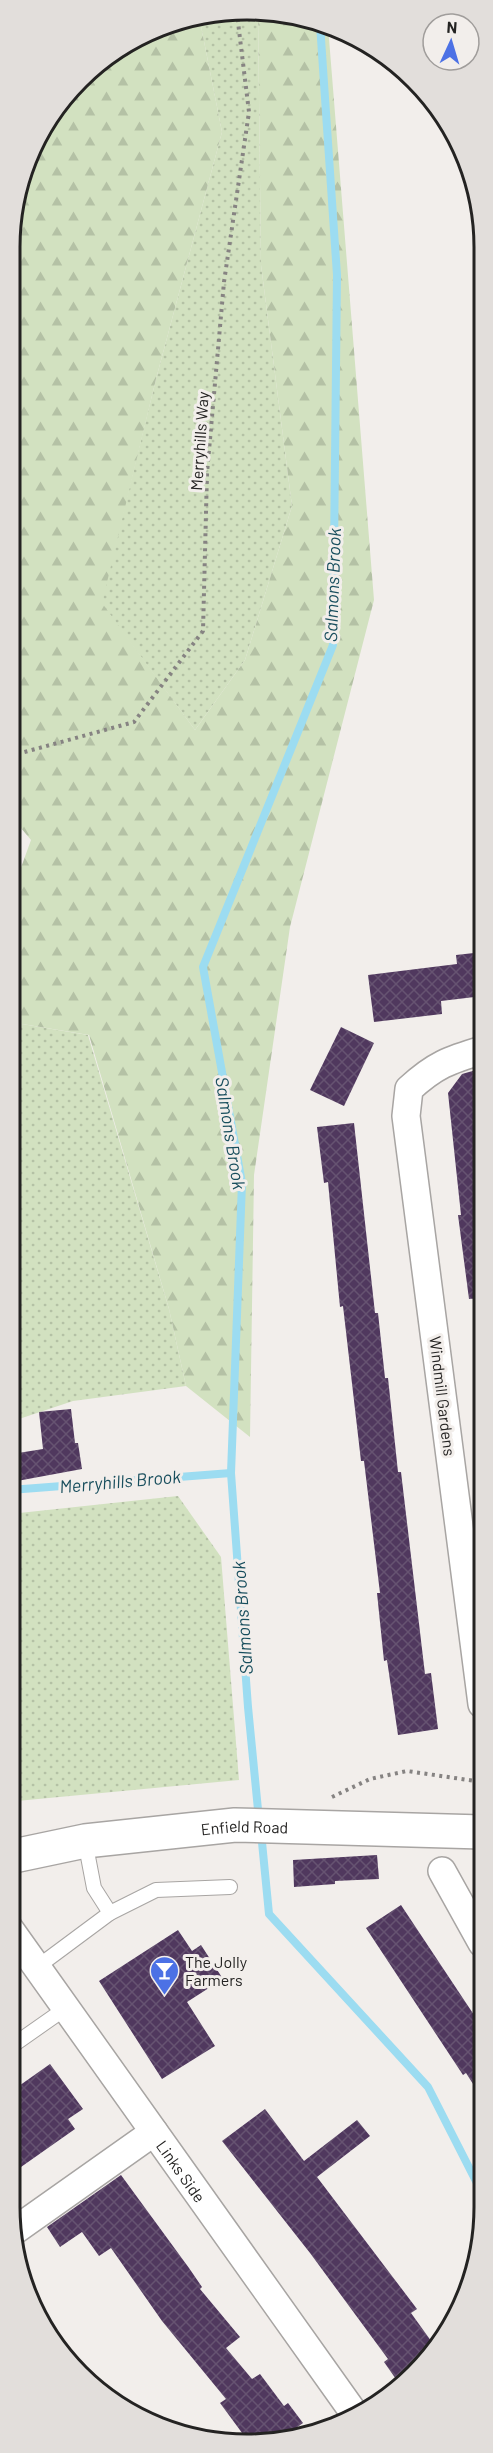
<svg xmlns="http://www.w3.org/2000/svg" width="493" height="2453" font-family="Barlow,sans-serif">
  <defs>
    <pattern id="grass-dots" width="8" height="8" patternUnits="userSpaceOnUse" patternTransform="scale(1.5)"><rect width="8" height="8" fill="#d2e1c0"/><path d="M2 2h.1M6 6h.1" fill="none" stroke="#b4c1a5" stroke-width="1.8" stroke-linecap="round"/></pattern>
    <pattern id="forest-firs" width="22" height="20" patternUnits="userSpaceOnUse" patternTransform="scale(1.5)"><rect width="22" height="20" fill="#d2e1c0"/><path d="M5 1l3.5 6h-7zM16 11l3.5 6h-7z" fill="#b4c1a5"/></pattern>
    <pattern id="building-cross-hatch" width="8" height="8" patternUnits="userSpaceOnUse" patternTransform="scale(1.5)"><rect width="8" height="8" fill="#50385e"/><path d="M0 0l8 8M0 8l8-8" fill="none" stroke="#665371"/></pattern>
  </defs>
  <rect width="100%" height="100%" fill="#f2eeeb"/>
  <!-- grass -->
  <g fill="url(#grass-dots)">
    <path d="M258,12l3,253 31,241 -47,154 -50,70 -94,-127 55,-224 66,-247 -23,-116z"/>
    <path d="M10,1022l78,13 81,274 17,77 -113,15 -63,21z"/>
    <path d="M178,1496l43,61 18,223 -222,21 -8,-53 1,-234z"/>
  </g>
  <!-- forest -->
  <path fill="url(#forest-firs)" d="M277,11l51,15 46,574 -84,327 -36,248 -4,262 -64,-51 -17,-77 -80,-274 -79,-13v-124l21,-58 -21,-25 1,-599 30,-88 61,-70 83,-41 14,-1 23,116 -66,247 -54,224 93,127 50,-70 47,-154 -31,-241 -3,-253z"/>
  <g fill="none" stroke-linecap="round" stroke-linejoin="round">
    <!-- stream -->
    <g stroke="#9cdcf1" stroke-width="8">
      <path d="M10,1490l221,-17"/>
      <path d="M259,1820l-11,-113 -17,-234 11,-290 -39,-216 130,-322 4,-370 -17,-251"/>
      <path d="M261,1832l8,82 159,173 54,106"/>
    </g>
  </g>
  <!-- building -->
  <g fill="url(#building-cross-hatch)">
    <path d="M483,952v44l-42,5 1,13 -68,8 -6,-47 89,-11 -1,-9z"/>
    <path d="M341,1027l33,16 -30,63 -34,-16z"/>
    <path d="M483,1068v230l-14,1 -11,-84h3l-13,-122 14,-19z"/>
    <path d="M354,1123l21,190h3l7,65h3l10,94h3l24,202 6,-1 7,56 -40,6 -11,-75 -3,1 -7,-68h3l-16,-132h-3l-18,-155 -3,1 -12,-125 -4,1 -7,-56z"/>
    <path d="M71,1409l4,34h3l4,26 -65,12 -5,-27 31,-5 -4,-37z"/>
    <path d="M377,1855l2,24 -44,2v3l-41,3 -1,-27z"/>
    <path d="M401,1905l81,122v71l-16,-25 -3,2 -97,-147z"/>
    <path d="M178,1930l14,21 9,-6 22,34 -36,23 28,44 -53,33 -63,-98z"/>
    <path d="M50,2064l33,45 -15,10 7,10 -54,38 -12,-18v-56z"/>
    <path d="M265,2109l39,52 53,-41 13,16 -53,41 100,132 -6,4 23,32 -19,25 -17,12 -14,-20 4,-3 -78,-106 -88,-112z"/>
    <path d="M121,2175l68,93 13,19 -2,2 40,48 -14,11 26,31 8,-5 24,32 4,-3 15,20 -18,13 -37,5 -28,-38 6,-4 -64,-78 -51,-73 -12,8 -17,-24 -22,15 -13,-20z"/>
  </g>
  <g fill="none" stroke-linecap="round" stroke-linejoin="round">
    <defs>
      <g id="lane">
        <path d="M85,1841l9,47 16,25"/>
        <path d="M36,1968l74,-55 46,-23 74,-3"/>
        <path d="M9,2048l57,-40"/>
      </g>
      <g id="street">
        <path d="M482,1704l-76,-588 3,-27c26,-24 40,-29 74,-39"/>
        <path d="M442,1871l40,72"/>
        <path id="s1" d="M9,1928l345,485"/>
        <path d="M14,2231l140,-99"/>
      </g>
      <g id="primary">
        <path id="s2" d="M9,1857l76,-16 150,-16 247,7"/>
      </g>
    </defs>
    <!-- lane casing -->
    <use href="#lane" stroke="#a8a5a3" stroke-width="16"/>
    <!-- street casing -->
    <use href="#street" stroke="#a8a5a3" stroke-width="30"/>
    <!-- primary casing -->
    <use href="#primary" stroke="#a8a5a3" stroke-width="36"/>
    <!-- path -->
    <g stroke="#868382" stroke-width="4" stroke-dasharray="3 4.5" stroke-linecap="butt">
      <path d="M10,756l124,-34 69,-91 4,-158 17,-191 25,-170 -12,-98"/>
      <path d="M332,1797l38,-18 37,-8 75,11"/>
    </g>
    <!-- lane -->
    <use href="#lane" stroke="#fff" stroke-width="14"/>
    <!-- street -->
    <use href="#street" stroke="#fff" stroke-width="27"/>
    <!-- primary -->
    <use href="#primary" stroke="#fff" stroke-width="33"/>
  </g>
  <!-- icons -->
  <defs>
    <symbol id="bar-pin" viewBox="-11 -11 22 30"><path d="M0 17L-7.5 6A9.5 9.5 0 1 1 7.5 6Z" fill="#4c71e5" stroke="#f2eeeb"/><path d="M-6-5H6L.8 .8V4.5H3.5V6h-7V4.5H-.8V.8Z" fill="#fff"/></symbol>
  </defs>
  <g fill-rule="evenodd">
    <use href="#bar-pin" x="148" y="1954" width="33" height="45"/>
  </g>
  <g text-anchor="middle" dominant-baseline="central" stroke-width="6" stroke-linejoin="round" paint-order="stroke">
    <!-- street labels -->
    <g font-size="16" fill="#242322" stroke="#f2eeeb">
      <text transform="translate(199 441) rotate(-86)">Merryhills Way</text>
      <text transform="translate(443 1396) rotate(83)">Windmill Gardens</text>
      <text stroke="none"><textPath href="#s2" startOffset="238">Enfield Road</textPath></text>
      <text stroke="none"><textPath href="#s1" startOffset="298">Links Side</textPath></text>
    </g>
    <!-- poi labels -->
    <g font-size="16" fill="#242322" stroke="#f2eeeb" text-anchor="start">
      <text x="185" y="1961">The Jolly<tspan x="185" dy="18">Farmers</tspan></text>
    </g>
    <!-- water labels -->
    <g font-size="18" font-style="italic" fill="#184e5d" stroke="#f2eeeb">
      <text transform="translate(332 585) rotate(-88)">Salmons Brook</text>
      <text transform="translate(231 1133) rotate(81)">Salmons Brook</text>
      <text transform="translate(120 1481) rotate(-5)">Merryhills Brook</text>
      <text transform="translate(242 1618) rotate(-94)">Salmons Brook</text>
    </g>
  </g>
  <!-- crop -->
  <path d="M0 0H493V2453H0ZM247 20H247A227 227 0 0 1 474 247V2207A227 227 0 0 1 247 2434H247A227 227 0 0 1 20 2207V247A227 227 0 0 1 247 20Z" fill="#e2dedb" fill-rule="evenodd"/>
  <path fill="none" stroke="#242322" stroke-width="3" d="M247 20H247A227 227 0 0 1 474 247V2207A227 227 0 0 1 247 2434H247A227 227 0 0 1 20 2207V247A227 227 0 0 1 247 20Z"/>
  <!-- north arrow -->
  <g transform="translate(451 42) rotate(4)"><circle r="28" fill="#f2eeeb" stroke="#a09d9b" stroke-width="1.5"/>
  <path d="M0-4.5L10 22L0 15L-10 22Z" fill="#4c71e5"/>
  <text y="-9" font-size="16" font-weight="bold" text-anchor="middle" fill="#242322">N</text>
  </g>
</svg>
